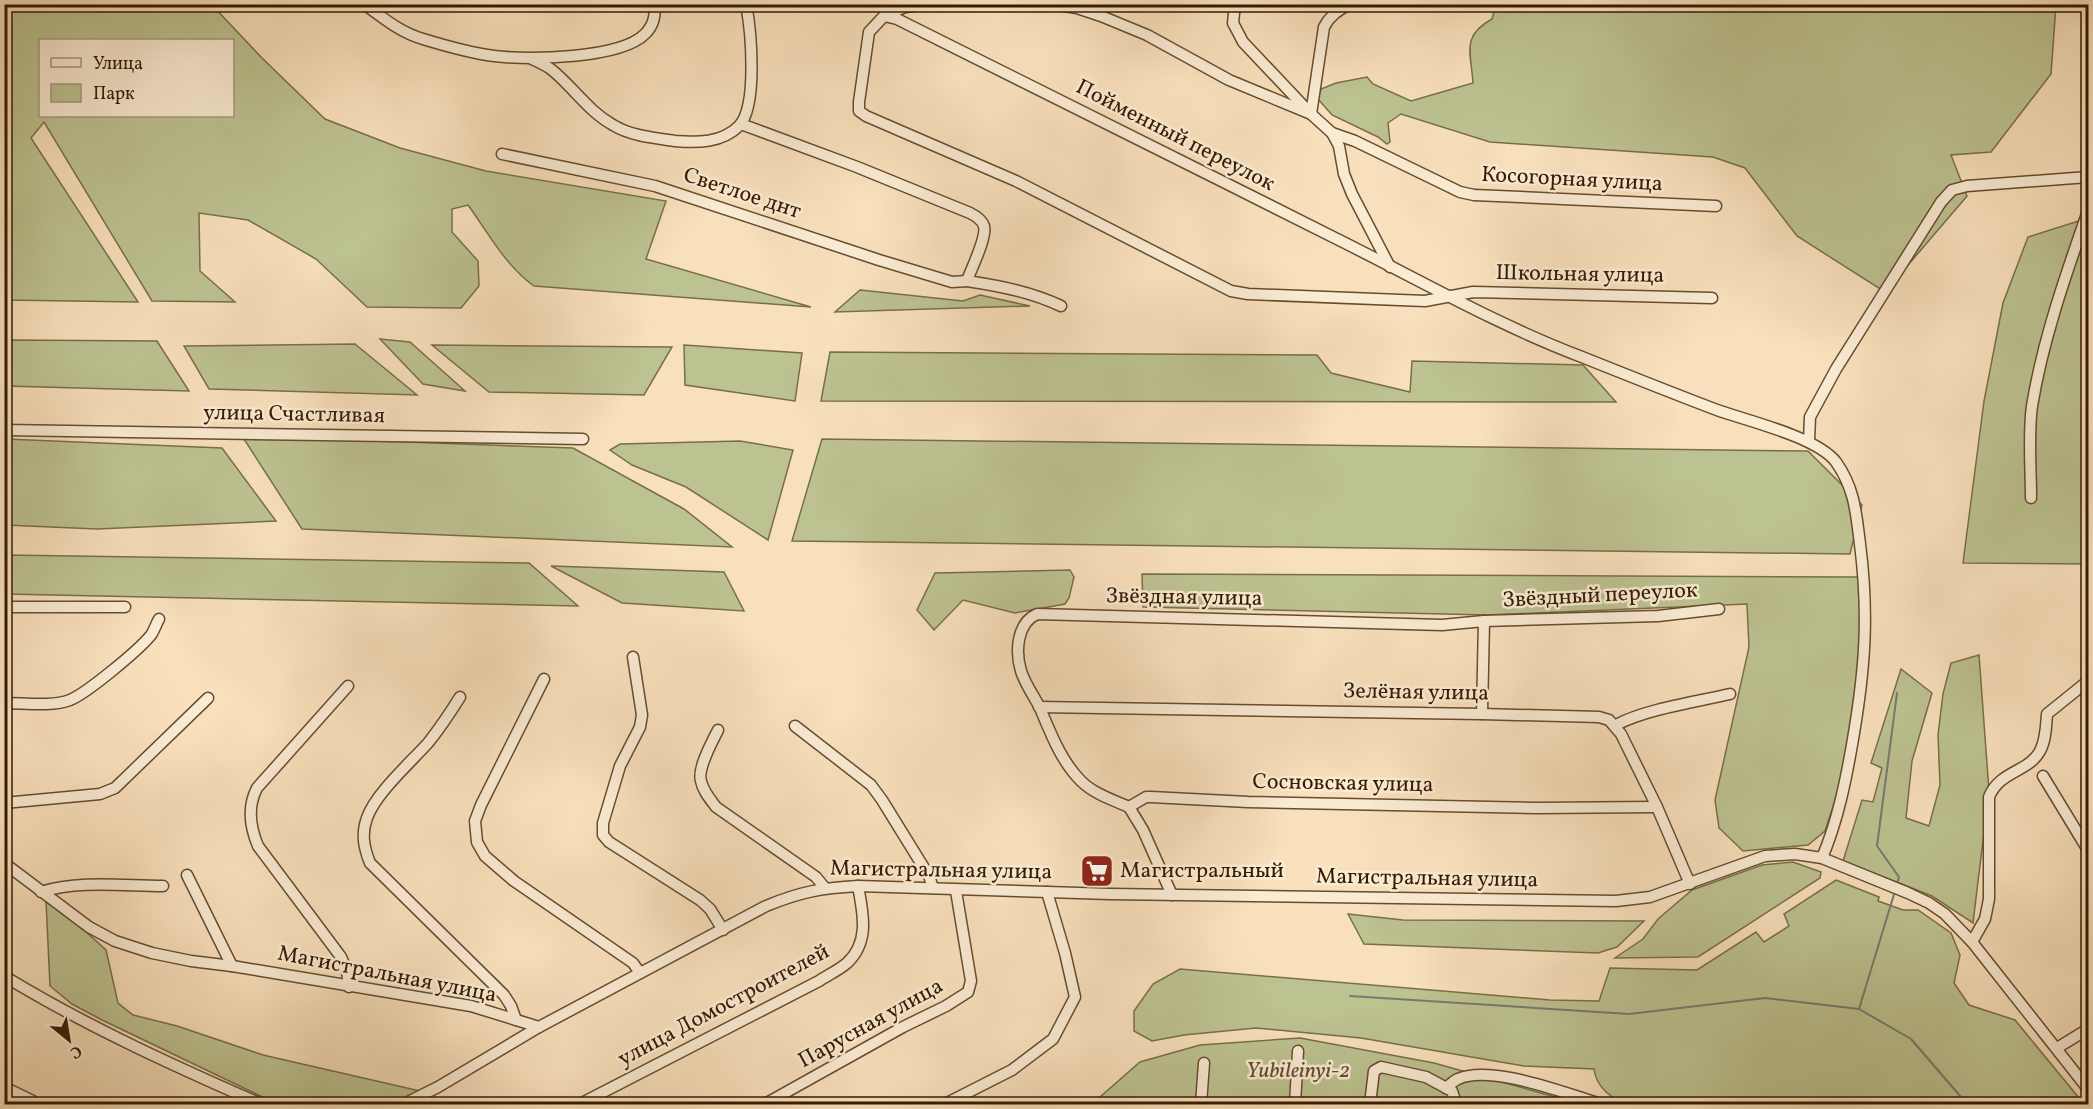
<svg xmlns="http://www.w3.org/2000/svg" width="2093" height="1109" font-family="Vollkorn,serif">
  <rect width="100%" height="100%" fill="#f8e0bc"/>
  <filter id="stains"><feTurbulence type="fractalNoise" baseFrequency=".00333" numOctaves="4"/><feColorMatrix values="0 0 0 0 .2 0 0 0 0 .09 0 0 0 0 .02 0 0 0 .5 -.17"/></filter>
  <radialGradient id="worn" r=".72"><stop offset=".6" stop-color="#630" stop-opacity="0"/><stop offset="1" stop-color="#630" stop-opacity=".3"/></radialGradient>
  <!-- green -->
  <g fill="#bdc291" stroke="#796e4a" stroke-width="1.5" fill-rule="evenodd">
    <path d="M211,4l51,54 63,61 75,29 86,23 180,30 -20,58 165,48 -277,-21c-29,-21 -45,-52 -66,-81l-16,4v23l26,29 1,25 -18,22 -94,-1 -51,-48 -68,-39 -49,-7 1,58 35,31 -83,-1 -108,-179 -13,16 107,164 -133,-2v-295zM40,40h192v76h-192z"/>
    <path d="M1496,5h560l-5,69 -60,78 -40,3 16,41 -82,96 -88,-56 -52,-68 -32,-11 -223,-15 -89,-28 -13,9 2,19 -3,2 -9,-7 -46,-22 -14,-16 3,-10 15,-6 31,-6 6,7 38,17 62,-18c-2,-31 -12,-47 19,-64z"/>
    <path d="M2088,218v346l-125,-1 21,-162 19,-98 25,-66z"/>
    <path d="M860,290l103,11 17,-6 50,11 -195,6z"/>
    <path d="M380,339l30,3 55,49 -42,-7z"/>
    <path d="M5,340l152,1 32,50 -184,-5z"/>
    <path d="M355,344l62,51 -208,-6 -25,-43z"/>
    <path d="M432,345l240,2 -28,48 -155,-3z"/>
    <path d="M684,345l118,8 -7,48 -110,-16z"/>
    <path d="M830,352l487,3 14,18 79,19 2,-31 171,4 33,37 -795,-1z"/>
    <path d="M242,436l331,12 111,61 48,38 -430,-18z"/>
    <path d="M5,439l217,9 54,73 -179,8 -92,-4z"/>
    <path d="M822,439l986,12 54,54 -12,49 -1058,-13z"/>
    <path d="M740,441l53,9 -25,90 -82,-53 -54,-22 -22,-15 10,-6z"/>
    <path d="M5,555l524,8 49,43 -573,-12z"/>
    <path d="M551,566l173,6 20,39 -122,-8z"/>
    <path d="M1070,570l4,7 -5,21 -4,6 -50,9 -52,-13 -29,30 -17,-20 18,-37z"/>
    <path d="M1142,574l715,3 8,14 -8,101 -16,91 -16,48 -17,14 -65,6 -24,-23 -4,-28 34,-153 -2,-43 -260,11 -344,-8z"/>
    <path d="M1979,655l10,136 -16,132 -41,-27 -89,-35 19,-61 11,2 9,-34 -11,-5 30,-94 31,24 -20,68 -6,57 23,8 11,-41 -2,-50 5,-41 8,-31z"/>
    <path d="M1793,862l28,10 -1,6 -122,79 -83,1 28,-19 15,-20 34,-29 70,-25z"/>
    <path d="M1836,880l43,17 -1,4 25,9h15l33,23 9,22 -6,28 15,22 46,15 69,84h-455c-17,-4 -33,-17 -35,-35l-70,-3 -163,-28 -105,-10 -72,7 -32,6 -18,-10v-20l19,-27 27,-15 370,31 49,1 11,-33 87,2 59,-38 8,10 25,-16 -5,-12z"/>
    <path d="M46,901l38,29 22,20 12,53 15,12 44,11 86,29 157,36 -29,13h-114l-177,-85 -28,-15 -22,-18z"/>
    <path d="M1348,914l55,6 241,1 -27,26 -19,6 -234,-9z"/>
    <path d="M1300,1038l134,25 146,41h-488l48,-42 60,-17z"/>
  </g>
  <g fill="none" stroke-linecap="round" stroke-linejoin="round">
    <!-- stream -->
    <g stroke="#767a71" stroke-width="2">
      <path d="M1896,886l3,-9 -22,-31 20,-153"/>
      <path d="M1895,891l-36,118 52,30 56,65"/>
      <path d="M1350,996l279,18 136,-16 94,11"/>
    </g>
    <defs>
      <g id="minor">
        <path d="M364,4c19,14 37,29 59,35 23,7 47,14 71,17 35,4 126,3 151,-22 9,-9 10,-18 10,-30"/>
        <path d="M927,4l-22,3 -21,9 -15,16 -10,70v9l7,5 150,65 215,110 17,3 177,7 48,-9 239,6"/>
        <path d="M1053,4l24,4 24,8 46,19 82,45 82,34 13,-87c6,-12 15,-18 27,-23"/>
        <path d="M1235,4l-2,19 10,19 68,72 21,19 7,13 5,28 8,20 38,73"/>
        <path d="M884,16l13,3c146,73 291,145 436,218 83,41 162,87 249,120 45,18 90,36 135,53 31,11 100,27 119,52 19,27 20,51 24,82 9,71 5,125 -7,195 -7,41 -15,81 -31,119"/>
        <path d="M532,59c6,3 14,6 20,11 21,17 36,41 61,55 18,11 41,13 62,16 22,2 47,2 64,-15 19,-20 12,-96 7,-122"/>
        <path d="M741,124l116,43 113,46c6,3 12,7 14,13 3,12 -13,43 -17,55 33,5 64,11 94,25"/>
        <path d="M1332,133l23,8 105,51 14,3 242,11"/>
        <path d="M502,154l153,32 224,74 73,22 15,-1"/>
        <path d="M4,430l579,9"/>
        <path d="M1809,441l1,-24 26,-48 105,-167 11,-12 15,-4 121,-9"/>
        <path d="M2031,498c0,-28 -3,-65 1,-92 11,-67 34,-132 56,-195"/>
        <path d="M4,607h121"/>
        <path d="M1484,621l174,-5 61,-7"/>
        <path d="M633,657l9,58 -2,12 -20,39 -17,57v12l6,7 91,58 10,9 13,21"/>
        <path d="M544,679l-63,126 -6,16 2,21 8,14 29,25 119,82 7,10"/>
        <path d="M348,686l-91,102c-10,19 -7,39 1,58l83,111 6,14 2,16"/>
        <path d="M460,697c-10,16 -20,31 -32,46 -18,20 -53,51 -61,75 -6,16 -3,30 3,45l134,132 7,11 5,14"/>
        <path d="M4,703c21,0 47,4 66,-3 17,-7 69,-50 81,-65 3,-4 5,-11 8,-16"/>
        <path d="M1039,707l443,7 117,3 10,3 12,14 36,73 33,77"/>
        <path d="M1616,725c30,-16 80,-23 114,-31"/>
        <path d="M795,726l76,59 11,15 47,76 4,12"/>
        <path d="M718,730c-6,12 -21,39 -17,51 2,10 9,18 15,26l100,70 9,11"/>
        <path d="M2043,776l45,74"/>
        <path d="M4,803l96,-9 15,-6 93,-90"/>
        <path d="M1129,807c-16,-7 -35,-13 -48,-26 -20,-20 -30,-47 -41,-73 -6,-12 -15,-24 -19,-37 -6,-20 -4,-48 16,-57l405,11 42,-4 -2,93"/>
        <path d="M4,863l85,64 26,14 37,12 39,8 41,5 239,40 68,21 227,-121c34,-14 55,-18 92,-20l252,8 506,7 34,-4 115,-41 30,-2 27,4 86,35 21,10 16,11 27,28 116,147"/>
        <path d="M187,875l45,91"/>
        <path d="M41,892c38,-12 83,-6 122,-6"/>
        <path d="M1172,895l-29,-65 -14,-23 17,-10h5l97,5 288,6 121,-1"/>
        <path d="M1972,942l13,-23 4,-20v-102c10,-26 40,-25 51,-46 6,-11 6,-25 7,-37l41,-33"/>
        <path d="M4,976c82,50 170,90 257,128"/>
        <path d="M2057,1048l31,-19"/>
        <path d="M4,1087l35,17"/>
        <path d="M1446,1088c4,-3 7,-7 12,-9 33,-15 109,15 143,25"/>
        <path d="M404,1104l34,-17 101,-60"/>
        <path d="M580,1104l239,-123c9,-6 20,-11 28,-18 23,-21 16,-50 11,-77"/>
        <path d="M765,1104l138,-77 43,-21 22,-14 3,-11 -15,-90"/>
        <path d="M945,1104l67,-34 41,-31 22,-42 -10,-44 -18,-61"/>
        <path d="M1201,1104l3,-41"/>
        <path d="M1295,1104l3,-53"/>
        <path d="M1370,1104l4,-33 7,-4 45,10 26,14 2,6 -1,7"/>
      </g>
    </defs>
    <!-- minor casing -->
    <use href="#minor" stroke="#664c30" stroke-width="13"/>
    <!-- minor -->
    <use href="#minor" stroke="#faebd3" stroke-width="10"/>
  </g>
  <!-- icons -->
  <defs>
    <symbol id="supermarket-square" viewBox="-11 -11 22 22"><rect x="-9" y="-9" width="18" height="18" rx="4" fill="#8f2418" stroke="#faebd3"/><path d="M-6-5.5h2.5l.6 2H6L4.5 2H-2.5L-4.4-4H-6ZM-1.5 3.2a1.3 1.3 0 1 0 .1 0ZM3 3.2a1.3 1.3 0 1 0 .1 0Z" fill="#fff"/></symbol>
  </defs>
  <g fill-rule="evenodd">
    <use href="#supermarket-square" x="1078" y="852" width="38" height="38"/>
  </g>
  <g text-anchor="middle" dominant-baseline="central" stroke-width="5" stroke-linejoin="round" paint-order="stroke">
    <!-- street labels -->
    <g font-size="22" fill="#351a02" stroke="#faebd3">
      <text transform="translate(1175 136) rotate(27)">Пойменный переулок</text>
      <text transform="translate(1572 180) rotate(3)">Косогорная улица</text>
      <text transform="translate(742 194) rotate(18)">Светлое днт</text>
      <text transform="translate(1580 275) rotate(1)">Школьная улица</text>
      <text transform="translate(294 415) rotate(1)">улица Счастливая</text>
      <text transform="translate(1600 596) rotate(-3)">Звёздный переулок</text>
      <text transform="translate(1184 598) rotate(1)">Звёздная улица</text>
      <text transform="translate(1416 693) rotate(1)">Зелёная улица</text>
      <text transform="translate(1343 784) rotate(1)">Сосновская улица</text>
      <text transform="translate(941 871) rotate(1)">Магистральная улица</text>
      <text transform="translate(1427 879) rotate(1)">Магистральная улица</text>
      <text transform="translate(387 975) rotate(11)">Магистральная улица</text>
      <text transform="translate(724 1006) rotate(-28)">улица Домостроителей</text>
      <text transform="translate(871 1024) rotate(-29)">Парусная улица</text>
    </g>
    <!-- poi labels -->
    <g font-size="22" fill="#351a02" stroke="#faebd3" text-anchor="start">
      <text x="1120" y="871">Магистральный</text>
    </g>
    <!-- park labels -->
    <g font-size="22" font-style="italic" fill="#5e4c2d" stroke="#faebd3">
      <text x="1298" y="1071">Yubileinyi-2</text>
    </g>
  </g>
  <!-- margin -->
  <rect width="2093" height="1109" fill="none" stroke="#f8e0bc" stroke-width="24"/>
  <rect x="6" y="6" width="2081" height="1097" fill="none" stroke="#351a02" stroke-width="3"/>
  <rect x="12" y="12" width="2069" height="1085" fill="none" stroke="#351a02" stroke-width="1.5"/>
  <!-- legend -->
  <rect x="39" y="39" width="195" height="78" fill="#faebd3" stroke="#ab977f" stroke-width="1.5"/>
  <rect x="51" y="58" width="30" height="9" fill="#faebd3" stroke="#ab977f" stroke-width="1.5"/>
  <text x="93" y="69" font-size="18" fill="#351a02">Улица</text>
  <rect x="51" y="84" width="30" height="18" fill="#bdc291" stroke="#ab977f" stroke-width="1.5"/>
  <text x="93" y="99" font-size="18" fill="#351a02">Парк</text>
  <!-- north arrow -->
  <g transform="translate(69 1040) rotate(150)" stroke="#faebd3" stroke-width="4.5" paint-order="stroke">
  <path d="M0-4.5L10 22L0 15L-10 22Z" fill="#351a02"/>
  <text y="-9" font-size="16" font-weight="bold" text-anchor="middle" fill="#351a02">С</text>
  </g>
  <rect width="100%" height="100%" filter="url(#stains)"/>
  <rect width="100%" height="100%" fill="url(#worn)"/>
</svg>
